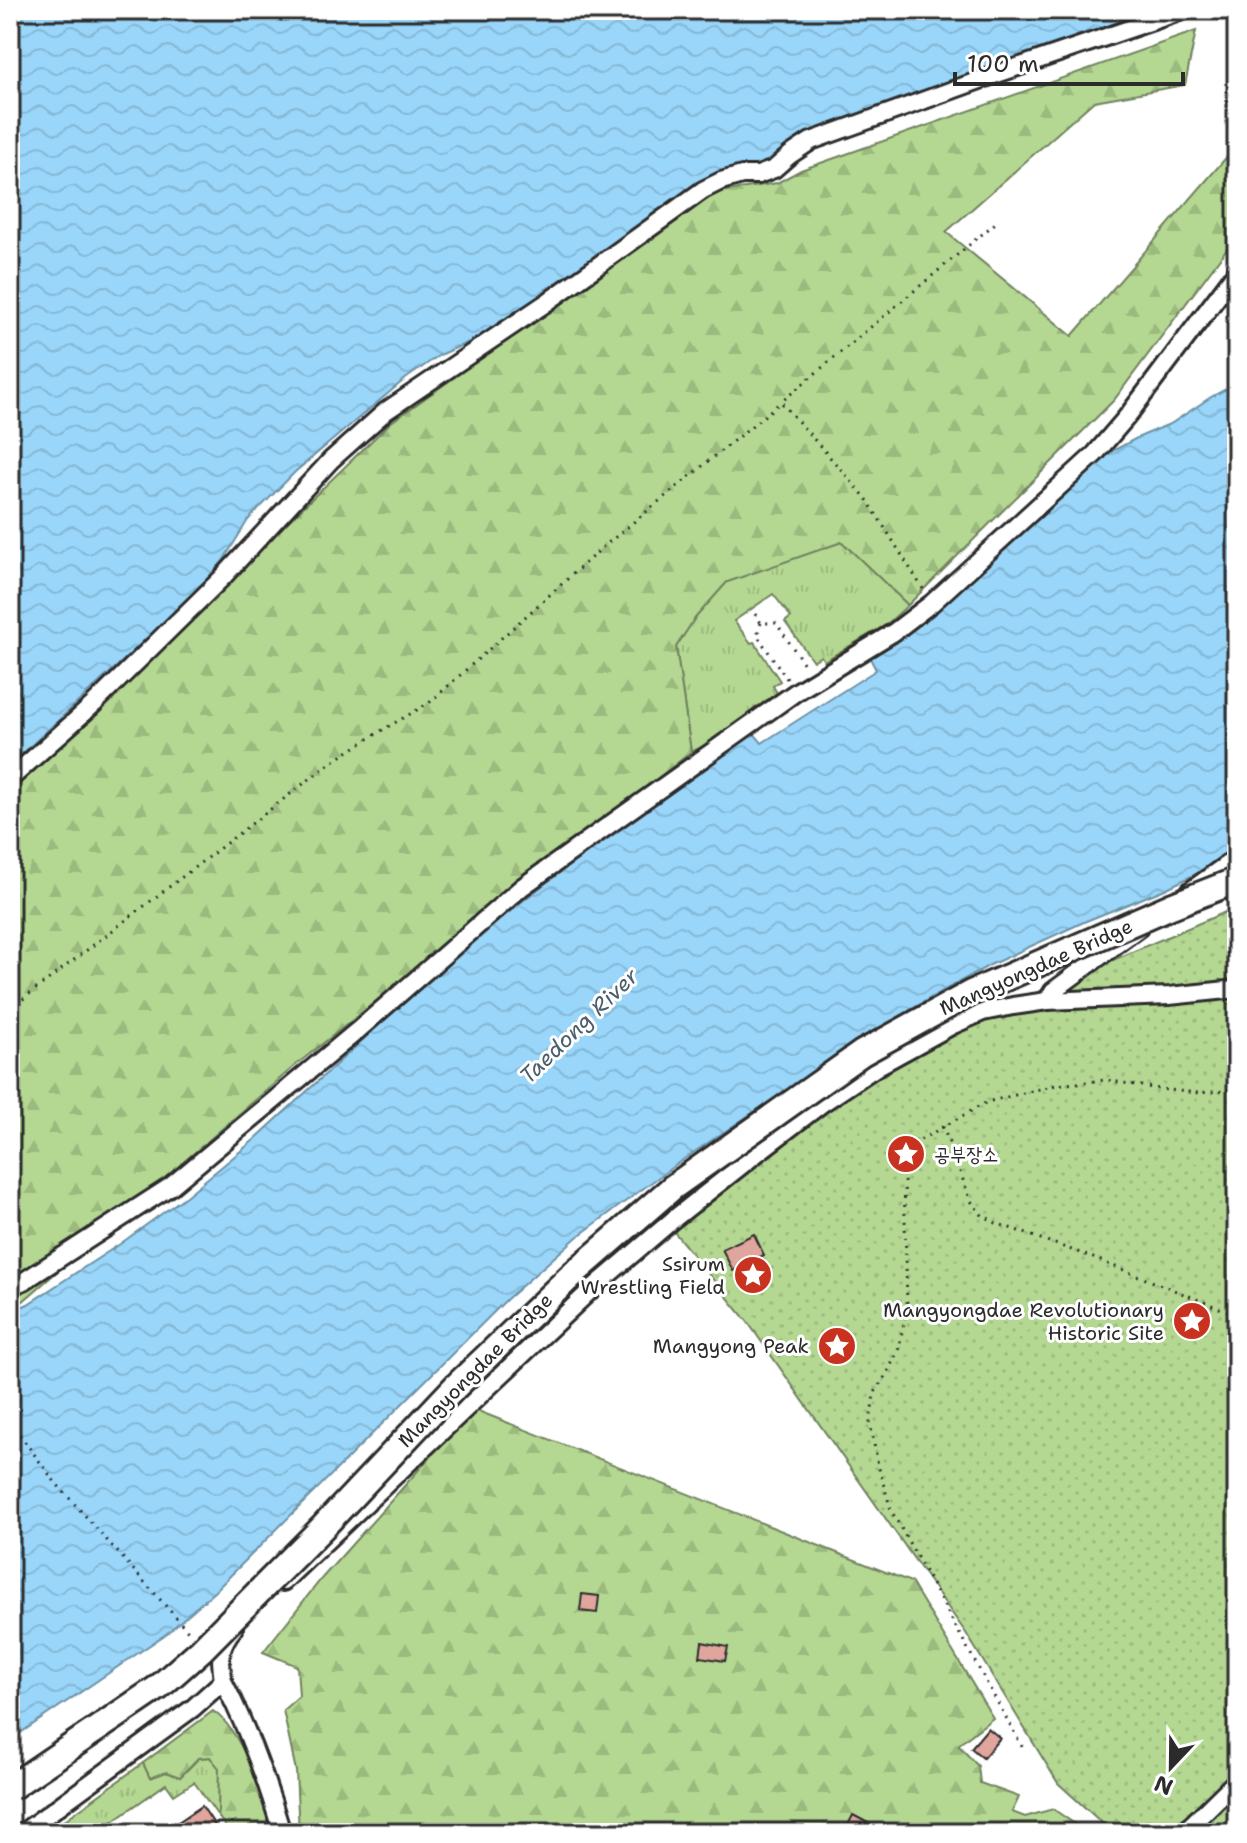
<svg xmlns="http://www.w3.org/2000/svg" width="1247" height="1843" font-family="'Shantell Sans','Poor Story',sans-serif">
  <defs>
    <pattern id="grass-tufts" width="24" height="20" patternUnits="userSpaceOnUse" patternTransform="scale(2)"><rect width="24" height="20" fill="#b4d892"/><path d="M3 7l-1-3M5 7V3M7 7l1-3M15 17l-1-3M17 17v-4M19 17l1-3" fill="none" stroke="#9bba7e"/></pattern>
    <pattern id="forest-firs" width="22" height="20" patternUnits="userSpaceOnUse" patternTransform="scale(2)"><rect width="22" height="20" fill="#b4d892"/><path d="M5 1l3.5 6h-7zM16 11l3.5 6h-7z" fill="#9bba7e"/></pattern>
    <pattern id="park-dots" width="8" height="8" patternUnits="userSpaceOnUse" patternTransform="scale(2)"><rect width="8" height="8" fill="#b4d892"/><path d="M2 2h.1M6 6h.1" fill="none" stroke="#9bba7e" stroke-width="1.8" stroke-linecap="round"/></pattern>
    <pattern id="water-waves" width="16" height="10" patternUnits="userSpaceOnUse" patternTransform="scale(2)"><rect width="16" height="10" fill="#99d6fa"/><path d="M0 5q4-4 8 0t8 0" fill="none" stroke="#84b8d6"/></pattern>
  </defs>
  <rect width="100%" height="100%" fill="#fff"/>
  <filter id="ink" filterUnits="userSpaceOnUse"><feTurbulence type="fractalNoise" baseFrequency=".0125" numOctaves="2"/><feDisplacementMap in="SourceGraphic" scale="16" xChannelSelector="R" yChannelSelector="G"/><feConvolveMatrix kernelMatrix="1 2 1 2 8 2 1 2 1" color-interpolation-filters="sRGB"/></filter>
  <g filter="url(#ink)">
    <!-- grass -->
    <g fill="url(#grass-tufts)" stroke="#70825e" stroke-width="2">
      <path d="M842,541l66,64 -21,19 -63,37 -3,-5 -8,5 -28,-39 6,-5 -18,-23 -39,27 17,22 3,-1 26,39 -7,5 4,7 -69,51 -17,8 -15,-105 19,-29 32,-36z"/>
      <path d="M210,1757l9,10 -1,49 -24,-34 -20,13 -8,-11 -70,49h-49l96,-70 7,15 16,-6 14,5 19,-19z"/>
    </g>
    <!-- forest -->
    <g fill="url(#forest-firs)" stroke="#70825e" stroke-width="2">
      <path d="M1196,31l-11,54 -91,16 -148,131 126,104 165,-191v90l-123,165 -206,205 -66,-63 -115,40 -32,36 -19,29 15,105 -394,312 -275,238 -12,4v-95l8,-8 -3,-82 -5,-1v-329l380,-368 324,-230 63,-10 24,-13z"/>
      <path d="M473,1409l438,173 82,136 -35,27 20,21 2,17 39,14 -7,15 13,5 28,-8 35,24h-789l-3,-62 -13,-61 16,-14 -2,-30 -34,-14 59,-74z"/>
      <path d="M213,1711c30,20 51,88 61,122h-44l-12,-17 1,-48 -9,-11 -12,1 -18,19 -14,-5 -16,6 -7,-15z"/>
    </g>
    <!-- park -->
    <g fill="url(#park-dots)" stroke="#70825e" stroke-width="2">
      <path d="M1237,907v863l-64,63h-60l-55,-50 -92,-150 -219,-312 -86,-105 190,-139 145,-67z"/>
      <path d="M1237,1790v43h-44z"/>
    </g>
    <!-- water -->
    <g fill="url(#water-waves)" stroke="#6d92a7" stroke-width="2">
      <path d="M10,10h1159l-115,38 -285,119 -34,1 -27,15 -177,123 -49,30 -44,20 -34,24 -56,47 -53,45 -47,48 -25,41 -28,33 -185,171z"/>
      <path d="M1237,383v471l-72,35 -79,32 -96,44 -53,29 -70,42 -189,127 -101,74 -70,62 -292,292 -49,43 -156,106v-428l18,-8 92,-60 66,-48 68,-56 214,-197 190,-146 95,-65 9,11 114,-73 -6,-12 43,-29 190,-173 34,-18 35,-15 39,-26z"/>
    </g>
    <!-- building -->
    <g fill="#e0a69e" stroke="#2b2b2b" stroke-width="2">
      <path d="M754,1234l10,21 -31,16 -11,-22z"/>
      <path d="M582,1594l17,2 -2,17 -17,-2z"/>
      <path d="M702,1642l26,5 -3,14 -25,-4z"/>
      <path d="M988,1728l12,10 -17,20 -12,-10z"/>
      <path d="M202,1806l18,27h-58z"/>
      <path d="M853,1815l17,9 -5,9h-21z"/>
    </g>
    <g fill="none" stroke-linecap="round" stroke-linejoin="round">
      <defs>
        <g id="minor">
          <path d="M10,779l85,-76 127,-125 109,-118 55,-49 160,-108 157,-113 18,-9 21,-6h16l16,-6 16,-14 21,-14 183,-66 191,-65"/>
          <path d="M1190,891l47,-34"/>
          <path d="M1047,1001l6,-10 86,-63"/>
          <path d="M10,1287l14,-6 147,-95 186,-155 165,-144 274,-195 98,-60 38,-29 163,-149 31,-36 111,-147"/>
          <path d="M283,1582l311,-295 81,-69 81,-64 68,-52 54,-36 73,-40 32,-14 30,-6 34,-5 122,-5 68,-7"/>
          <path d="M223,1681c-3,-23 -5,-34 11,-53"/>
          <path d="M22,1833l171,-125 30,-27c25,48 44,100 59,152"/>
          <path d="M1183,1833l54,-53"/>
        </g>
      </defs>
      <!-- minor casing -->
      <use href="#minor" stroke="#2b2b2b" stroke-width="22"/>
      <!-- path -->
      <g stroke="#2b2b2b" stroke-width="3" stroke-dasharray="2 6" stroke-linecap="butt">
        <path d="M923,589l-57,-91 -85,-96 218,-182"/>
        <path d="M755,614l6,9h15l30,44"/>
        <path d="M761,623l-4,12 30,44"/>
        <path d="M10,1009l322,-247 52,-33 45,-26 174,-156 178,-145"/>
        <path d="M1237,1087l-12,4 -27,2 -39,-4 -53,-9 -50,5 -69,17 -44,25 28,74 10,13 15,9 87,31 154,61"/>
        <path d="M943,1127l-44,25 5,24 3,129 -8,43 -11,24 -14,22 -4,29 8,42 13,45 134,242"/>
        <path d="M10,1422l45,60 134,150"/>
      </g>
      <!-- minor -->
      <use href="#minor" stroke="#fff" stroke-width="16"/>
      <defs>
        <path id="highway-bridge" d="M10,1788l149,-101 42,-37 122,-123 132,-140 118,-113 100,-87 189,-134 109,-60 200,-87 66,-26"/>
      </defs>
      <!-- highway-bridge casing -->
      <use href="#highway-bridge" stroke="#2b2b2b" stroke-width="30" stroke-linecap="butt"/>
      <!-- highway-bridge -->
      <use href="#highway-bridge" stroke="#fff" stroke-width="24"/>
    </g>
  </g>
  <!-- icons -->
  <defs>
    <symbol id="sight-disc" viewBox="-11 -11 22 22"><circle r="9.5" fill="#c8321e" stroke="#fff"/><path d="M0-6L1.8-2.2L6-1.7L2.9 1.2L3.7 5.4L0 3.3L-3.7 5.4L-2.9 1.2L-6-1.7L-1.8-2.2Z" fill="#fff"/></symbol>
  </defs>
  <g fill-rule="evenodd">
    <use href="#sight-disc" x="884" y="1132" width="44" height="44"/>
    <use href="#sight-disc" x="731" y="1253" width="44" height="44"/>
    <use href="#sight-disc" x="1170" y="1299" width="44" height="44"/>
    <use href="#sight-disc" x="815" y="1324" width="44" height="44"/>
  </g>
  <g text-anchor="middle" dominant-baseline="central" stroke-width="6" stroke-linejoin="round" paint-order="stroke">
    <!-- street labels -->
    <g font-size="20" fill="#2b2b2b" stroke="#fff">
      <text transform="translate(1036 967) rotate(-24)">Mangyongdae Bridge</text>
      <text transform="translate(475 1370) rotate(-45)">Mangyongdae Bridge</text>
    </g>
    <!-- poi labels -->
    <g font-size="20" fill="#2b2b2b" stroke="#fff" text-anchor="end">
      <text x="934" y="1154" text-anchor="start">공부장소</text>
      <text x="725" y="1264">Ssirum<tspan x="725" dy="23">Wrestling Field</tspan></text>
      <text x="1164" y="1310">Mangyongdae Revolutionary<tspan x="1164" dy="23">Historic Site</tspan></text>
      <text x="809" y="1346">Mangyong Peak</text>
    </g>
    <!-- water labels -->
    <g font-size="22" font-style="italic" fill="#4c5e69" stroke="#fff">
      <text transform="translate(579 1026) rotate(-44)">Taedong River</text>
    </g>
  </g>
  <!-- margin -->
  <rect width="1247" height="1843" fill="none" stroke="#fff" stroke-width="40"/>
  <rect x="20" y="20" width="1207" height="1803" fill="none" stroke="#2b2b2b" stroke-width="3" filter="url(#ink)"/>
  <!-- north arrow -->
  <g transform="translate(1171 1767) rotate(202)" stroke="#ffffff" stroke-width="6" paint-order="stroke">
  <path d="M0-6L14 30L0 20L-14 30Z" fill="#2b2b2b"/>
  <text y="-12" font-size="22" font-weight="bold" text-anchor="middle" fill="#2b2b2b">N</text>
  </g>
  <!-- scale -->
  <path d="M955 72v12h228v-12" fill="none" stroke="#2b2b2b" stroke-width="4"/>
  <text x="967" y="72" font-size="24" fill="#2b2b2b" stroke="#ffffff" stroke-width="6" paint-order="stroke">100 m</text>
</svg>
